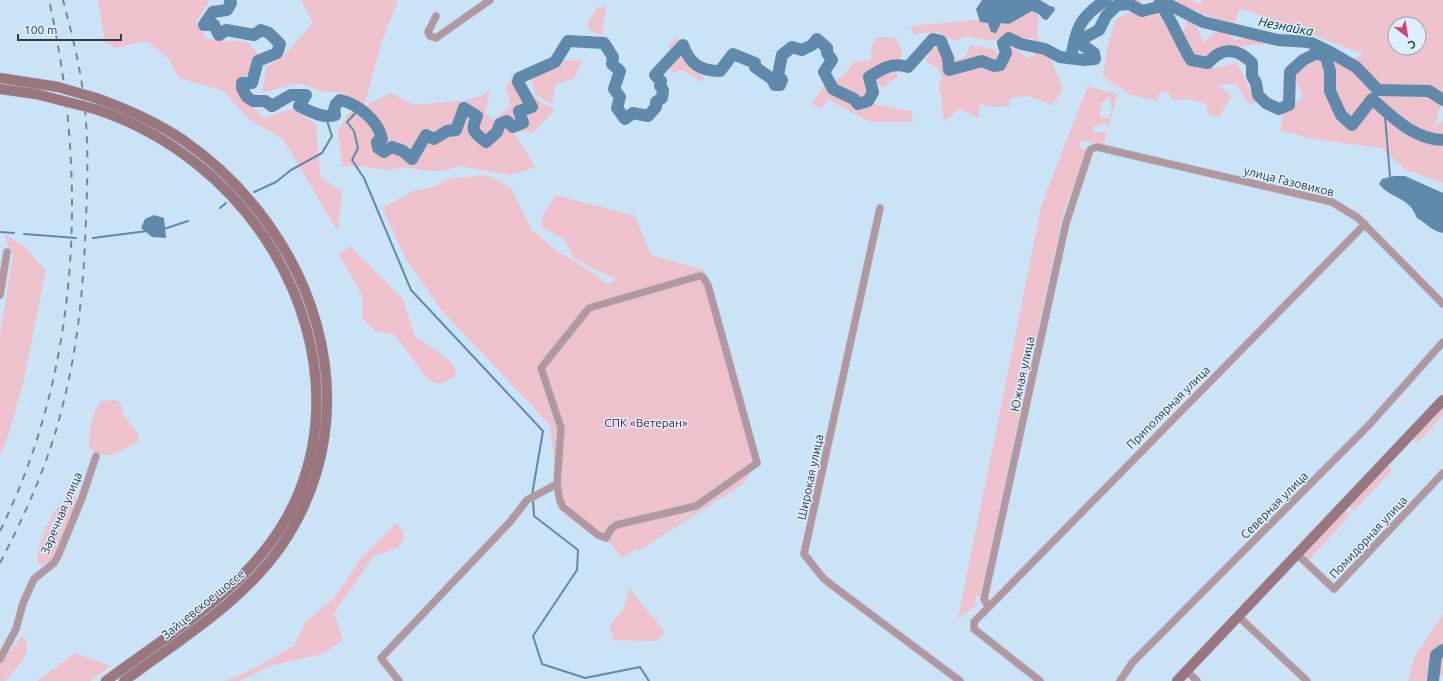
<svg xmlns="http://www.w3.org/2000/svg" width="1443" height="681" font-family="Ubuntu,sans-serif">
  <rect width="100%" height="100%" fill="#cbe3f6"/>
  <!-- green -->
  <g fill="#eec2cc" fill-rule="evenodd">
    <path d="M98,0h110v4l-12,18 11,17 40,3 14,14 -19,27c-1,13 14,26 22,35l28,-9 24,15 4,52 22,16 -4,40 -55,-93 -33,-19 -28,-30 -43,-12 -10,-19 -23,-18 -30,7 -11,-6z"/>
    <path d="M301,0h97l-16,41 -18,65 27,-13 23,12 53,-5 16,-5 7,-5 -5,22 8,8 18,-14 -5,-18 6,-12 30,27 13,6 -21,23h-21l23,35 -26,8 -50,-9 -18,5 -22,-1 -13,-3 -19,3 -29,-4h-17l-4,-34 10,-18 16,-8 -22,-13 -21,-2 -22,-8 -37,10 4,-26 17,-10 30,-34z"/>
    <path d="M1120,0h20l9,17 10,-7 28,54 22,5 28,-6 19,39 -6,3 -14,-21 -18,1 14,11 -13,22 -11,-4 -2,-10 -16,-5 -17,1 -6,-9 -9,4v6l-28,-6 -27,-19 5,-31 8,-26 15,-7z"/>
    <path d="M1176,0h15l8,4 4,-4h240v99l-9,29 9,-8v63l-37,-13 -25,-22 -62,-8 -39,-9 3,-17 20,-17 -10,-23 26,-16 30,2 15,-6 -124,-46 -6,16 -35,-11v-2l-10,-2zM1395,24h24v24h-24z"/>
    <path d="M604,6l2,2 -4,27 -11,-3 -4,-8 10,-16z"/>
    <path d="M1032,11l7,3 -2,21 15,27 11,28 -11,15 -23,-9 -20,2 1,8 -16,1 -14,-3 -1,14 -20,-9 -15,13 -5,-39 4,-5 -6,-11 -11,-5 5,-14h18l8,12 9,-4 4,-11 23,4 15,12 3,-15 16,12 8,-3 -1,-16 -24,-2 -22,4 -20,-5 -14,5 -17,-9 -24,2 -2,-8 64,-6 13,3 3,9 11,-9 7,1z"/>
    <path d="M1188,18l5,3 11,21 11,-10h12l8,8 16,-3 14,2 -1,6h-18l-19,8 -10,-3 -16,11 -8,-3 -12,-21z"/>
    <path d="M677,37l27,40 -2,5 -20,-12 -11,4 -2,-30z"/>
    <path d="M878,37l18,1 7,16 -9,14 4,8 -15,12 -7,-7 -2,23 37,7 2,11h-43l-41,-22 -9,8 -8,-4 12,-18 21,-11 8,-13 18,-2 1,-15z"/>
    <path d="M582,60l-8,19 -18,5 -4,20 -17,-10 -4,-14 32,-19z"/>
    <path d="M1088,86l29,8 -8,32 -8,-3 -1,3h-6l-2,6h15l-3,13 -23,-4 -2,6 8,3 -24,64 -83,382 -4,-1 -1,7 3,1 -20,16 84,-416zM1106,98l4,1v4l2,2 -3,13 -10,-1 3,-15h2z"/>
    <path d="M487,175l24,13 20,41 26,22 34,20 17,14 8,-7 -22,-9 -20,-11 -10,-19 -23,-12 3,-14 12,-18 79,21 16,39 52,15 5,15 49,178 -106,76 92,-63 7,-2 -7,10 -106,68 2,-5 -16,11 -17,-20 -43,-31 -6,-23 -7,-59 -108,-114 -37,-54 -23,-49 29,-16 24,-6 16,-8z"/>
    <path d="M6,235c8,5 16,9 22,15 7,7 9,15 18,19l-23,115 -16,55 -7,16v-120l13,-80 -7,-12z"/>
    <path d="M350,246l53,53 12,37 29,20 11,11 1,9 -16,8 -11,-3 -34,-46 -20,-4 -12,-12 -1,-24 -23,-41z"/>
    <path d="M113,400l6,1 6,16 12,15 2,9c-20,10 -29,22 -50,7 0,-15 2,-35 12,-47z"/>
    <path d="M1443,406v9l-26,28 -4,-5z"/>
    <path d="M1387,465l5,5 -38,41 -5,-5z"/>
    <path d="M74,488l3,2 -3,18 -13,31 -10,22 -9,4 -5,-3c0,-14 9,-36 16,-48 5,-8 12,-15 17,-23z"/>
    <path d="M1345,511l5,4 -41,45 -5,-5z"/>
    <path d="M396,523l6,7 2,7 -5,10 -25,9 -40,57 9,27 -18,13 -55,13 -30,15h-16l17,-6 53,-29 11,-23 30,-26 26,-39z"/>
    <path d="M629,588l36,44 -8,9 -43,-1 -5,-13 15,-19z"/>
    <path d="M1443,614v61l-14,6h-21l6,-23z"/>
    <path d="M22,636c15,14 -7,33 -17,45h-5v-18z"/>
    <path d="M75,653l36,13 -21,15h-53z"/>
  </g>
  <!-- water -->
  <g fill="#5f8aab">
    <path d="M982,0h58l10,6 4,1 1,3 -8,10 -4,-1 -4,-5 -7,-3 -23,13 -8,-1 -5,10 -5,-1 -3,-9 -8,-1 -4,-13z"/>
    <path d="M1394,176h11l38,17v40c-12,-2 -16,-10 -26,-15 -8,-22 -25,-18 -38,-34l3,-5z"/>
    <path d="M154,215l10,3 2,20 -14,-1 -11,-9 4,-9z"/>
  </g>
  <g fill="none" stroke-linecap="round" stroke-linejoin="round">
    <!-- stream -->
    <g stroke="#5f8aab" stroke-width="2">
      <path d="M1383,108l2,8 5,61"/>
      <path d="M359,109l-12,13 7,9 4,17 -6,12 12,18 47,112 132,141 -11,64"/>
      <path d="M254,192l22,-10 15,-12 31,-17 10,-17 -7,-21"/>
      <path d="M220,208l6,-5"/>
      <path d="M164,229l24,-8"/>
      <path d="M0,232l14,1"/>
      <path d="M24,234l52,4"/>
      <path d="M93,238l54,-7"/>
      <path d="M533,500l1,16 44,34 -1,20 -44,66 9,28 43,14 55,-11 9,14"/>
    </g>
    <!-- river -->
    <g stroke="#5f8aab" stroke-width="12">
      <path d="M230,0l1,3 -4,7 -14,2 -9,13h10l5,10 7,-5 28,5 7,-5 8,3 11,11 -3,9 -19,8 -6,22h-10v5l5,9 6,4h12l7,5 19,-11h15l-7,11c10,5 25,13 36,9l-1,-5 2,-6 4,-4c18,4 38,20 42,39l-5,3 1,6 6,4 8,-5 11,4 9,8 14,-24 8,4 13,-8 9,-1 8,-22 13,8c-7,16 -3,16 9,26l11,-10 3,-8 7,-3 6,6 10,-4 -4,-12 13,-4 -14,-25 1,-4 36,-16 13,-21 36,2 9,14 -1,7 8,7 -6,18 6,8 -3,11 8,11 8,-6 15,3 8,-9v-5l6,-4 1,-8 -3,-4 1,-5 -6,-6 28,-30c7,19 17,26 37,26l13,-17 22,9v4l17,12 3,6h5l2,-5 -4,-5 4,-20 10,-8 10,3 10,-5 5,-6 10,9v5l5,7 -8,12 9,17 21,10 4,5 10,-3 5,-9 -4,-15c14,-9 23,-15 39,-10l25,-28 8,2 7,17 1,12 33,-9 12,5 6,-1 6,-12 -3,-10 6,-5 12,6 24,5 15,8 24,3 11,-1 -1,-6 -13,-9 5,-7 13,-7 7,-14 11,-11 12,-1 13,7 20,-5c11,17 18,36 29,54l17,3c15,-17 29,-15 44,0v13l4,7 2,12 8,8 13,6 10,-4 1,-33 13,-12 14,-7 9,4 4,14v20l11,24 11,10 20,-26c21,18 41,40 71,41"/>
      <path d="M1160,0l43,22 75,18 31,2 21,10 26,15 22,23 51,1 14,9"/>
      <path d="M1071,58c5,-30 9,-41 35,-58"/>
      <path d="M1433,681l3,-26 7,-5"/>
    </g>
    <defs>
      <g id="street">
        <path d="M436,16l-8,16 2,4 6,2 54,-38"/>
        <path d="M880,208l-76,346 19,24 10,8 127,95"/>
        <path d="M699,276l4,1 5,8 49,178 -61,43 -80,19 -5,4 -5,9 -8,-3 -35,-28 -3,-6 -3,-17 4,-56 -20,-60 48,-60z"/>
        <path d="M0,295l7,-43"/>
        <path d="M1298,555l36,34 109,-116"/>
        <path d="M988,606l-4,-7 82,-376 23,-70 2,-4 6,-2 235,55 26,16 85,86"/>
        <path d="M1239,617l68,64"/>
        <path d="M0,659l16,-30 7,-26 11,-24 20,-16 4,-7 24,-58 14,-42"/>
        <path d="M1187,671l10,10"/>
        <path d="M399,681l-18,-23 129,-136 17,-22 30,-16"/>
        <path d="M1040,681l-66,-52v-7l391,-398"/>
        <path d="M1120,681l12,-18 237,-238 74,-83"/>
      </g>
      <g id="secondary">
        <path d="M96,98c31,11 60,24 87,42 130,90 193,266 99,405 -39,57 -103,95 -158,136"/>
        <path d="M95,109c37,12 72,31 103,56 103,82 156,233 88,354 -41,72 -115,113 -180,162"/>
        <path d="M1177,681l266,-281"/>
      </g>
    </defs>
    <!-- street casing -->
    <use href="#street" stroke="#acc1d2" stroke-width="8"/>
    <!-- secondary casing -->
    <use href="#secondary" stroke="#acc1d2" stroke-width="11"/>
    <!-- street -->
    <use href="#street" stroke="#b2989e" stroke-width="7"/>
    <!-- secondary -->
    <use href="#secondary" stroke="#9a767e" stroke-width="10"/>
    <!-- rail -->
    <g stroke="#778693" stroke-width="2" stroke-dasharray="7 7" stroke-linecap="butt">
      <path d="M0,531c81,-164 88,-355 49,-531"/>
      <path d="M0,563c27,-52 51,-106 64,-163 15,-59 20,-121 22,-182 2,-48 3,-97 -6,-145 -4,-24 -11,-49 -17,-73"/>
    </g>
    <defs>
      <g id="secondary-bridge">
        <path d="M0,78l58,9 38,11"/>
        <path d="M0,89l36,5 59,15"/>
      </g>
    </defs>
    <!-- secondary-bridge casing -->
    <use href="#secondary-bridge" stroke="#acc1d2" stroke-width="11" stroke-linecap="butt"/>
    <!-- secondary-bridge -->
    <use href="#secondary-bridge" stroke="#9a767e" stroke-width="10"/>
  </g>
  <g text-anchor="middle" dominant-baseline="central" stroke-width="3" stroke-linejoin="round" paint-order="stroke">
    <!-- street labels -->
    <g font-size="12" fill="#313a41" stroke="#dcefff">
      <text transform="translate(1289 181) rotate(14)">улица Газовиков</text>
      <text transform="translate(1022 374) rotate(-78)">Южная улица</text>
      <text transform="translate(1168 407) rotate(-45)">Приполярная улица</text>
      <text transform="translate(810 477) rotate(-78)">Широкая улица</text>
      <text transform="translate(1274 505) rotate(-45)">Северная улица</text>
      <text transform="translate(61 513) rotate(-67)">Заречная улица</text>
      <text transform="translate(1368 537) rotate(-47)">Помидорная улица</text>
      <text transform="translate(203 604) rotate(-39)">Зайцевское шоссе</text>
    </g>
    <!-- park labels -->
    <g font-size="12" fill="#5c1930" stroke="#dcefff">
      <text x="646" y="422">СПК «Ветеран»</text>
    </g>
    <!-- water labels -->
    <g font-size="13" font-style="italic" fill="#072c44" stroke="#dcefff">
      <text transform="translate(1286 26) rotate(11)">Незнайка</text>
    </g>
  </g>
  <!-- north arrow -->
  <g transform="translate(1407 36) rotate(149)"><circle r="19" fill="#dcefff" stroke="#98a7b3"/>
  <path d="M0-3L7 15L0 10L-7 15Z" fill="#d14474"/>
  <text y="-6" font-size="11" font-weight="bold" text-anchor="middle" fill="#313a41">С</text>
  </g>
  <!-- scale -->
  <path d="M18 34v6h103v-6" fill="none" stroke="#313a41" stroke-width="2"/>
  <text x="24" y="34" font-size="12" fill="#313a41" stroke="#dcefff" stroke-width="3" paint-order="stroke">100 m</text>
</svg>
